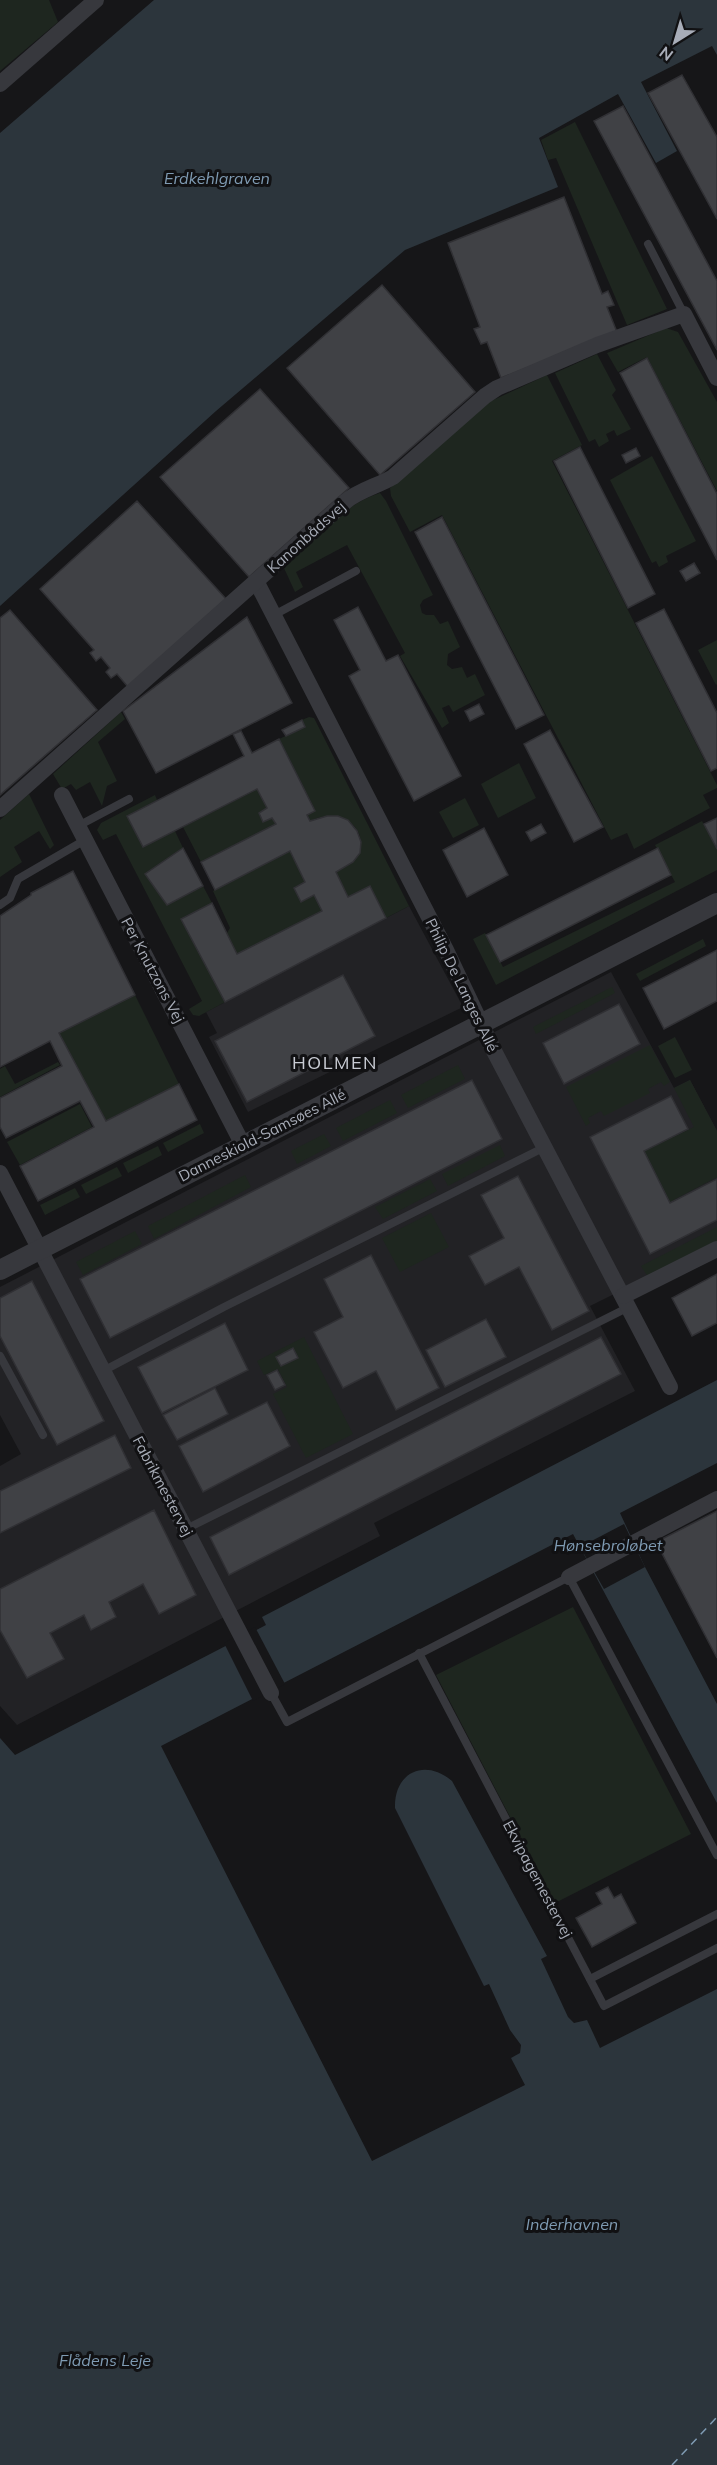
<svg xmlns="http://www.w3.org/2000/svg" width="717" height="2465" font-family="Mulish,sans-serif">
  <rect width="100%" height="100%" fill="#161618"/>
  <!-- built -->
  <g fill="#222225">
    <path d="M409,906l54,101 -215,105 -39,-75 8,-4 -11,-21z"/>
    <path d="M611,972l63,116 16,-8 27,51v112l-127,63 45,85 -261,132 6,13 -363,189 -17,-19v-240l21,-12 -21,-39v-128z"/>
  </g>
  <!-- green -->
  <g fill="#1e261f">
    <path d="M0,0h49l9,22 -58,49z"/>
    <path d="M575,122l92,187 -40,16 -71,-167 -8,2 -7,-20z"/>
    <path d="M666,328l12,4 39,70v89l-70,-134 -29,15 -11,-19z"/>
    <path d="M597,354l19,36 -4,5 19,34 -14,7 -3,-6 -8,4 3,7 -10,6 -4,-8 -6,3 -34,-69z"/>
    <path d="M547,375l35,70 -30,16 165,324v3l-14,7 7,13 -76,41 -7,-16 -16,7 -169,-325 -32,17 -19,-36 -1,-8 99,-86z"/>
    <path d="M652,456l44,85 -30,15 2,6 -9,5 -3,-6 -4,2 -42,-83z"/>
    <path d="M380,493l6,8 47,94 -10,5 -3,5 2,8 4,2h8l6,9 8,-3 12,26 -12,7 -1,11 5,4 10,-2 5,11 8,-4 10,21 -32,17 -4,-7 -7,3 7,15 -7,5 -42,-72 5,-3 -58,-108 -51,27 7,15 -8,5 -11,-24c29,-28 56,-62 96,-75z"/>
    <path d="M717,640v44l-1,1 -18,-35z"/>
    <path d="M121,712l4,7 -27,23 19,39 -10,5 -5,20 -12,-24 -14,8 -5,-6 -9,5 -9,-15z"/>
    <path d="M309,717l5,1 95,188 -23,12 -16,-32 -22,11 -12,-25c51,-26 13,-71 -26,-51l-3,-6 8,-5 -36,-71 26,-12 -3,-7z"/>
    <path d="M519,763l17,35 -38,20 -17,-34z"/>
    <path d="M257,789l10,19 -8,5 4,9 9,-4 4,6 -75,38 -18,-35z"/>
    <path d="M29,794l25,51 -4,4 -11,-18 -25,16 8,15 -22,15v-57z"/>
    <path d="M155,795l2,5 -30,16 16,31 32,-16 8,17 -38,26 22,31 36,-19 9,17 13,99 -26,14 -6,-1 -4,-6 13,-8 -86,-167 -13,6 -6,-10 4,-7z"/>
    <path d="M465,798l14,27 -26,13 -14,-26z"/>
    <path d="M702,821l15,28v21l-221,115 -23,-46 12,-6 18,34 172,-85 -20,-37z"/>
    <path d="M290,851l15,31 -3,20 12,-7 8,16 -85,43 -10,-21 3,-5 -17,-37z"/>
    <path d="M703,939l3,7 -66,35 -4,-7z"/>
    <path d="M612,987l3,6 -79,41 -3,-7z"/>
    <path d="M135,995l44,89 -73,37 -47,-88z"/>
    <path d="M675,1037l17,33 -17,8 -17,-32z"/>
    <path d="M650,1045l20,37 -6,4 -3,-4 -13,7 2,4 -46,23 -3,-5 -13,7 2,5 -4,3 -20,-39z"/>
    <path d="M58,1062l2,3 -60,32v-28l5,-3 10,18z"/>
    <path d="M458,1065l7,14 -57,29 -7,-13z"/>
    <path d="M690,1080l27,51v46l-47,25 -26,-51 50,-24 -20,-39z"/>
    <path d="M390,1100l7,13 -54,28 -7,-13z"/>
    <path d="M80,1104l12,23 -72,38 -13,-23z"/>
    <path d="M200,1124l4,9 -36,19 -5,-9z"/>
    <path d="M324,1134l7,12 -34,18 -6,-13z"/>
    <path d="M500,1145l5,11 -57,30 -6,-12z"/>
    <path d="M158,1146l4,9 -34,18 -5,-10z"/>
    <path d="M117,1167l5,9 -36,18 -5,-9z"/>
    <path d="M245,1175l6,12 -97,52 -6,-13z"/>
    <path d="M430,1179l7,12 -54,28 -8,-12z"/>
    <path d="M75,1188l5,9 -35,18 -5,-10z"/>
    <path d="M431,1213l18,34 -49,25 -18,-34z"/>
    <path d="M717,1227v16l-69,34 -7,-11z"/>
    <path d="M135,1231l7,13 -59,31 -7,-13z"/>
    <path d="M304,1337l49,97 -47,24 -33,-64 14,-7 -9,-18 -14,6 -7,-14z"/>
    <path d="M573,1607l118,227 -136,69 -119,-228z"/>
  </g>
  <!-- water -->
  <g fill="#2c353c">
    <path d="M154,0h563v55l-5,-9 -71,36 36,69 -21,12 -38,-69 -79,44 19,49 -153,63 -189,161 -216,195v-473z"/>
    <path d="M717,1380v83l-97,50 25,54 72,137v99l-144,-269 -412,212 211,415 153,-76 -14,-27 9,-5 1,-8 -11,-15 -21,-46 -5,2 -89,-178c-1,-36 30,-50 57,-27l95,175 -6,3 27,58 6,6 13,-3 13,28 117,-59v476h-717v-727l15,17 251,-130 -4,-8z"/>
  </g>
  <!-- pier -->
  <g fill="#161618">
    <path d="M624,1524l21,43 -41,22 -24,-42z"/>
    <path d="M255,1627l30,57 -32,17 -29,-58z"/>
  </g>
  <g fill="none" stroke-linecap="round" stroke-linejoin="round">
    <!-- ferry -->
    <path stroke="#7f9bb3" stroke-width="1.5" stroke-dasharray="8 6" stroke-linecap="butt" d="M672,2465l45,-48"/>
  </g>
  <!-- building -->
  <g fill="#404145" stroke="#303034" stroke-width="1.5">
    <path d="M682,75l35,62v82l-69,-126z"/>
    <path d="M623,106l94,175v69l-123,-229z"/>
    <path d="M564,197l38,97 6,-3 6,14 -7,2 10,25 -116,46 -14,-36 -6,2 -7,-15 6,-2 -32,-84z"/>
    <path d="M382,285l93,107 -95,83 -93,-107z"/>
    <path d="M647,358l70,136v66l-97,-187z"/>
    <path d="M260,389l89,99 -100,89 -89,-100z"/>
    <path d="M580,447l75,147 -27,14 -74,-147z"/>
    <path d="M636,448l4,8 -14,7 -4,-8z"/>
    <path d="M137,501l89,98 -98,88 -11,-13 -6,4 -5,-6 4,-4 -9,-11 -5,4 -6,-8 4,-3 -54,-61z"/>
    <path d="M442,517l102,198 -28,14 -101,-197z"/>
    <path d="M694,563l6,10 -14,8 -6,-10z"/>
    <path d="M358,607l28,54 12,-6 63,121 -47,25 -65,-125 11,-6 -26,-50z"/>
    <path d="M664,609l53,104v55l-6,3 -75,-148z"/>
    <path d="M10,610l87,100 -97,85v-177z"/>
    <path d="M247,617l45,86 -136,70 -33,-62z"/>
    <path d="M479,704l5,10 -14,7 -5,-10z"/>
    <path d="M302,720l3,7 -19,9 -4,-6z"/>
    <path d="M550,730l53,97 -29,15 -50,-98z"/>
    <path d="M241,731l11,22 27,-14 36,72 -8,4 3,6 17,-5h11l10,4 9,11 4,11 -1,11 -7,9 -17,10 12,25 22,-11 16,32 -161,84 -44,-83 31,-16 25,51 85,-43 -8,-16 -13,7 -7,-14 11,-6 -15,-31 -75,39 -14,-28 75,-38 -4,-6 -9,4 -4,-9 8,-5 -10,-19 -114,58 -16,-31 117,-60 -11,-22z"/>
    <path d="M717,818v31l-13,-25z"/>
    <path d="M541,824l5,9 -15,8 -5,-9z"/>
    <path d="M484,828l24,47 -41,22 -24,-47z"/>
    <path d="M183,848l20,38 -36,19 -22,-31z"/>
    <path d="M658,848l13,27 -171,87 -14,-27z"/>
    <path d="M73,871l62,124 -76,38 47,88 73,-37 18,36 -159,81 -18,-35 74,-39 -14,-26 -74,37 -6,-11v-29l62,-32 -12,-25 -50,26v-151l31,-21v-2z"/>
    <path d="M717,950v51l-53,28 -21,-41z"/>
    <path d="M343,975l32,61 -128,66 -32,-61z"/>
    <path d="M619,1004l21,40 -76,40 -21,-41z"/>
    <path d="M472,1080l30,59 -392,199 -30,-59z"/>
    <path d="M671,1096l17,33 -44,22 26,52 47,-24v41l-67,34 -60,-117z"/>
    <path d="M518,1176l71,135 -37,19 -33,-63 -34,18 -16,-29 35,-18 -23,-43z"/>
    <path d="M371,1255l68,133 -43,22 -20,-39 -33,17 -29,-56 29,-15 -19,-38z"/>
    <path d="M717,1274v49l-25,13 -20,-38z"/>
    <path d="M32,1281l72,140 -47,24 -57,-109v-38z"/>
    <path d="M486,1319l20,38 -61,30 -19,-37z"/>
    <path d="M225,1323l23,47 -86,43 -24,-46z"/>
    <path d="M601,1337l20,37 -392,201 -19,-38z"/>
    <path d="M293,1348l5,10 -17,8 -5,-9z"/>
    <path d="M277,1370l8,15 -10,5 -8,-15z"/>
    <path d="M215,1388l13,26 -51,26 -14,-25z"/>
    <path d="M267,1402l23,44 -87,46 -24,-46z"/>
    <path d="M115,1435l16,33 -131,65v-42z"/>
    <path d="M154,1510l42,85 -37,19 -16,-30 -34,18 7,15 -25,13 -7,-15 -34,18 14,26 -37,19 -27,-48v-41z"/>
    <path d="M717,1511v147l-61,-116z"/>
    <path d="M608,1887l6,11 7,-4 15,29 -44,24 -16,-29 26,-14 -6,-11z"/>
  </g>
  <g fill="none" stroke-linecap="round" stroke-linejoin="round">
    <!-- service -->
    <g stroke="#37383d" stroke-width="8">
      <path d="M648,244l36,70"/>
      <path d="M274,615l82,-44"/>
      <path d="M78,826l51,-27"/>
      <path d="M0,905l10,-7 8,-19 67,-39"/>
      <path d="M0,1356l43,79"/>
      <path d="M103,1371l121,-64 321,-160"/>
      <path d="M186,1529l443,-222"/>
      <path d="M419,1653l185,353 113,-58"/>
      <path d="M271,1693l16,29 282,-145 148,278"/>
      <path d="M590,1979l127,-65"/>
    </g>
    <!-- minor -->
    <g stroke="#37383d" stroke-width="16">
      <path d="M0,84l96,-84"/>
      <path d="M256,581l190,369 48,101 176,336"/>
      <path d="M62,795l181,350"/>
      <path d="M0,809l345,-307c14,-12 33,-16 48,-25l92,-81 12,-8 100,-43 87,-31 33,64"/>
      <path d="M0,1173l271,520"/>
      <path d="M623,1296l94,-47"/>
      <path d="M569,1577l148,-78"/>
    </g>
    <!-- tertiary -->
    <path stroke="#37383d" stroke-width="20" d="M0,1270l717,-367"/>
  </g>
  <g text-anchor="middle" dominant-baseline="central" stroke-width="6" stroke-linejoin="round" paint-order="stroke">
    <!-- street labels -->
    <g font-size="15" fill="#a8adb8" stroke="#111113">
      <text transform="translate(306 537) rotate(-42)">Kanonbådsvej</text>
      <text transform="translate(153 970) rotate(62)">Per Knutzons Vej</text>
      <text transform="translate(462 985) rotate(64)">Philip De Langes Allé</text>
      <text transform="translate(262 1135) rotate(-27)">Danneskiold-Samsøes Allé</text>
      <text transform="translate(163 1486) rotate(62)">Fabrikmestervej</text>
      <text transform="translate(538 1879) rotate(62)">Ekvipagemestervej</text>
    </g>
    <!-- water labels -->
    <g font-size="16" font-style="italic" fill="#7f9bb3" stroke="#111113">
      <text x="217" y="178">Erdkehlgraven</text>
      <text x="608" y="1545">Hønsebroløbet</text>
      <text x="572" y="2224">Inderhavnen</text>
      <text x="105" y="2360">Flådens Leje</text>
    </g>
    <!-- quarter labels -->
    <g font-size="18" letter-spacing="1.5" fill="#c9ccd4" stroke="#111113">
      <text x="335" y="1062">HOLMEN</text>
    </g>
  </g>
  <!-- north arrow -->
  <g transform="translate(675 42) rotate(217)" stroke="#111113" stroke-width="4.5" paint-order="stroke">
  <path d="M0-4.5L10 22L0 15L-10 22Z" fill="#a8adb8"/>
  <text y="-9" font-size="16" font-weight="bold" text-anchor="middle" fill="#a8adb8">N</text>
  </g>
</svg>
